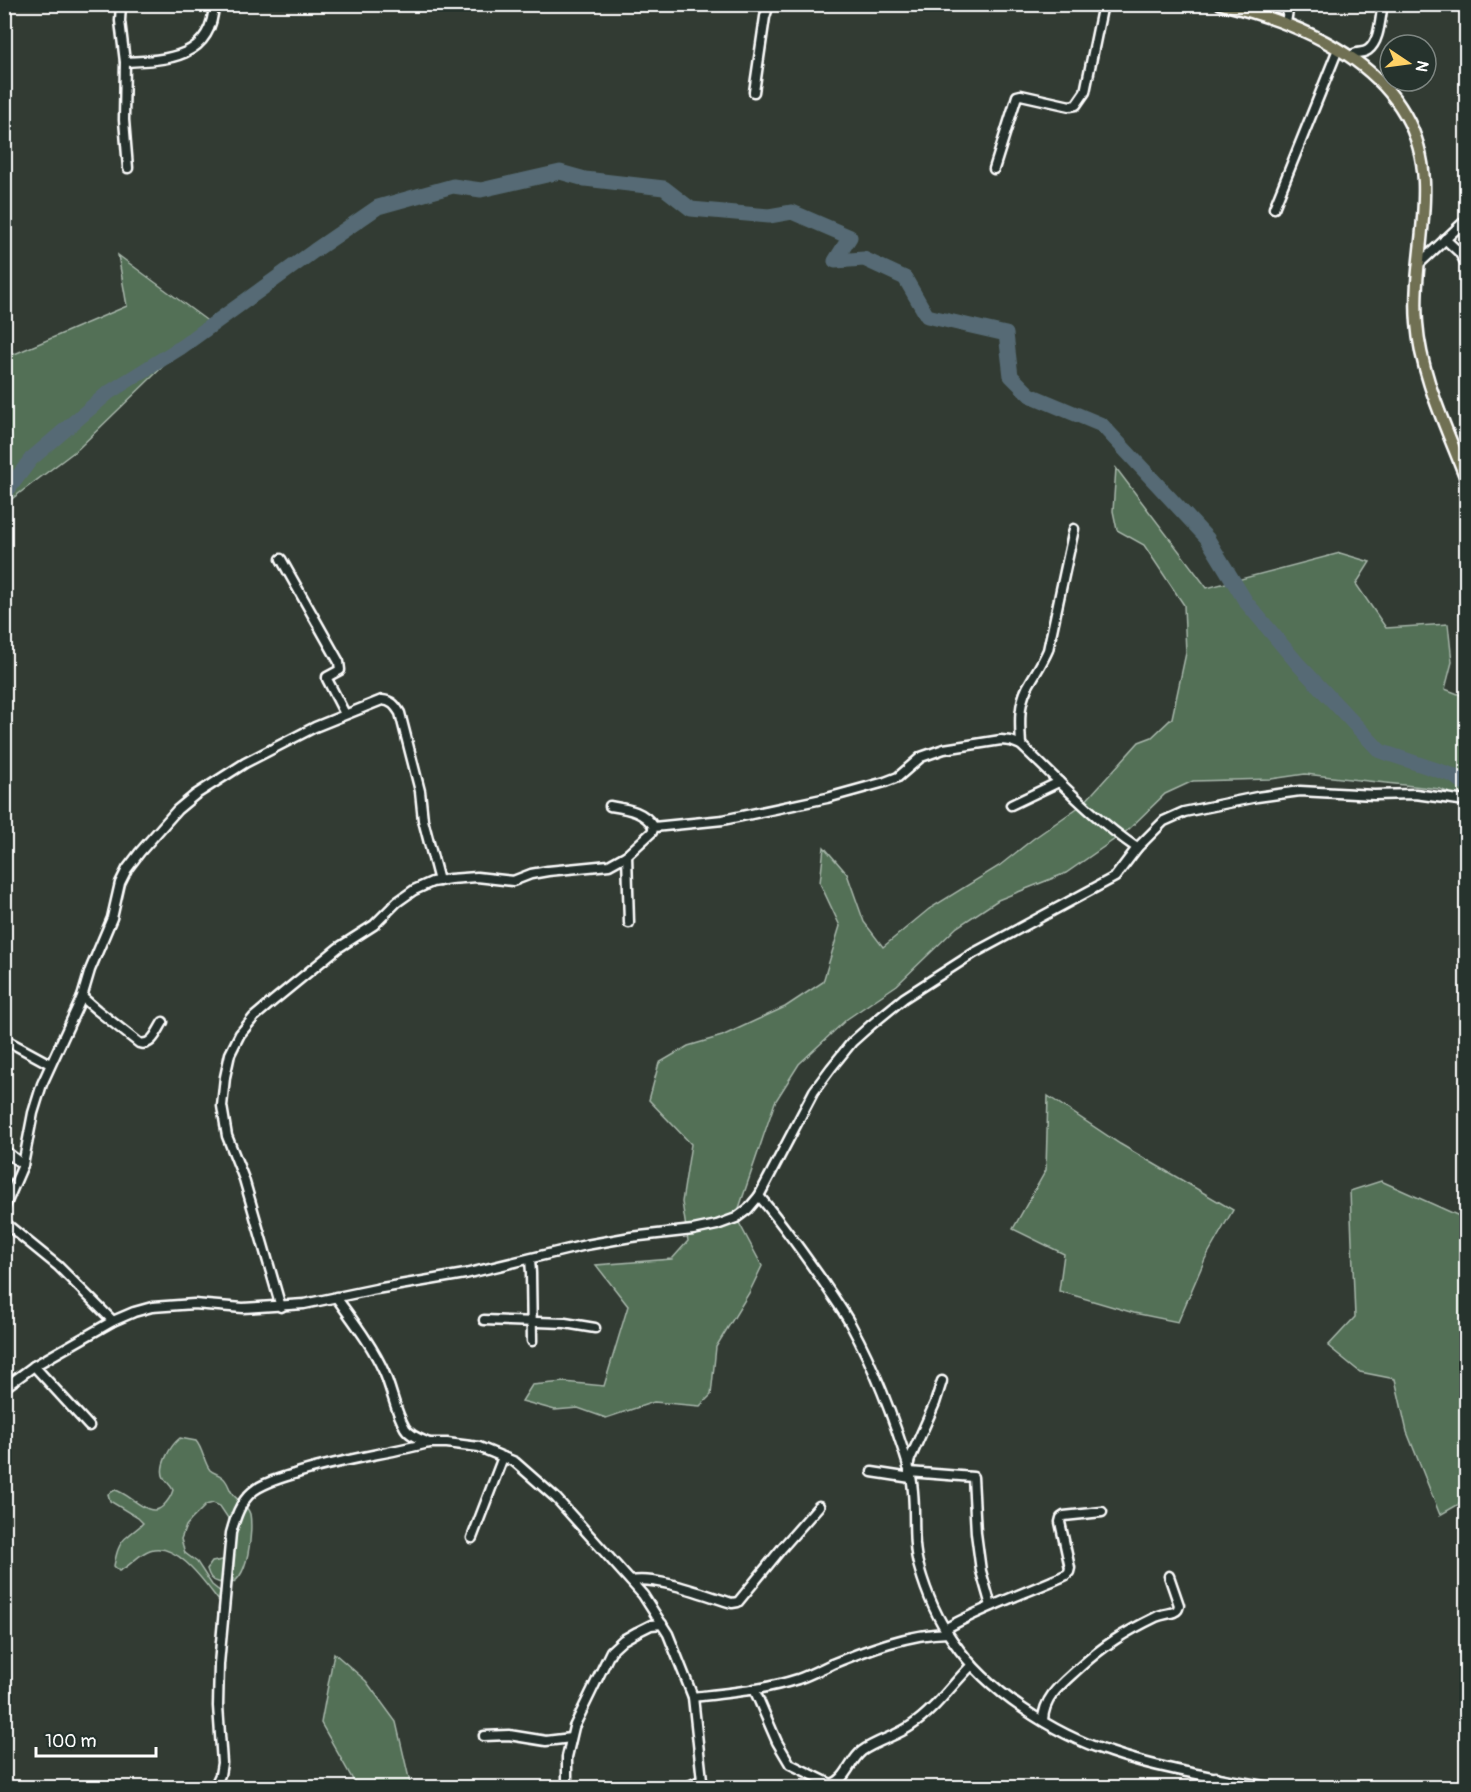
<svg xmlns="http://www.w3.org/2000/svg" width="1471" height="1792" font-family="Pangolin,sans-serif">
  <rect width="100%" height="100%" fill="#323b33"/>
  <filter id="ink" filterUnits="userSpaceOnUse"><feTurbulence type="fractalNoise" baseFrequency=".0167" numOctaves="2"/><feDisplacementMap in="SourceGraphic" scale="12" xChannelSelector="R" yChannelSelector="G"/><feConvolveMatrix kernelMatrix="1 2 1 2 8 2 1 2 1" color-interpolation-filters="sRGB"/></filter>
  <g filter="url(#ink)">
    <!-- green -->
    <g fill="#526f57" stroke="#a8b7ab" stroke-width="1.5">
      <path d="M118,255l99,73 -29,14 -110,107 -73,55v-146l122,-52z"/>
      <path d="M1116,468l91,120 133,-35 30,9 -14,22 30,44 62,-4 4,38 -7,27 21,8v103l-26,-11 -135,-15 -34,5 -78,2 -28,13 -37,36 -62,43 -68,27 -41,27 -60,58 -50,34 -48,45 -24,38 -39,115 26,49 -13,27 -33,54 -5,48 -11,11 -46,-4 -48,16 -28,-10 -23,2 -33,-9 10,-16 32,-3 40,4 24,-80 -32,-41 76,-6 16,-18 -6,-39 9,-58 -42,-44 10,-37 29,-17 34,-10 63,-29 38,-25 17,-56 -20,-43 4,-36 23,27 17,48 19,25 46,-38 70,-43 34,-27 50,-35 56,-62 13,-5 20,-19 14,-65 -2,-48 -40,-60 -27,-15 -4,-19z"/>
      <path d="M1048,1096l72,48 113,66 -28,49 -27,63 -44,-9 -75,-22 5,-37 -51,-25 33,-59z"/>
      <path d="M1381,1181l85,38v281l-26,15 -33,-83 -12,-53 -35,-7 -32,-26 27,-29 -5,-126z"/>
      <path d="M180,1438l16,3c7,8 8,22 14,29 3,3 9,4 12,7 6,4 6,10 10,16 5,8 15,11 18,21 3,15 -1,69 -23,70 -3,0 -6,-1 -9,-2 -7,-2 -9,-6 -11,-13l5,-7 16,-3 5,-6 2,-7 -7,-28 -8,-12 -7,-3 -7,2 -15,15 -5,6 -5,13 4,14 12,9 15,23 10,8 1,4 -4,4c-14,-18 -42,-60 -69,-51 -12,4 -19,16 -31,21l-5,-5c2,-11 4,-23 14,-30 5,-5 10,-7 15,-13l-5,-5 -28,-17 -2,-7 7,-4c15,3 34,30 48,16 5,-5 8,-9 10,-16 -2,-5 -7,-8 -9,-12 -6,-12 7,-33 16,-40z"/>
      <path d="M334,1653l32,28 30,41 15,65h-54l-36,-64z"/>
    </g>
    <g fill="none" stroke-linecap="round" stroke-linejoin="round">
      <!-- river -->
      <path stroke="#566b74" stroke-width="15" d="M4,495l27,-36 77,-66 72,-45 134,-97 64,-44 75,-21 28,4 79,-18 25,7 79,9 27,21 78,7 23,-4 58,25 -15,24 29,-2 41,19 22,38 79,18 5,42 19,19 72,30 105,113 39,64 52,62 82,87 72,24 14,9"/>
      <defs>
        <g id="minor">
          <path d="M121,4l-1,17 5,41 -1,58 4,48"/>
          <path d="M1286,23l3,-19"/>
          <path d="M1352,58l2,-4c5,-2 10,-1 14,-4 12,-9 12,-32 15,-46"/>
          <path d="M125,62c43,-2 87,-4 89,-58"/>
          <path d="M754,92l11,-75 4,-13"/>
          <path d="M994,169l23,-73 4,-1 49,11 6,-1 9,-13 18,-88"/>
          <path d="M1274,208l64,-159"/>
          <path d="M1445,239l14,13 7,11"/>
          <path d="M1420,263l46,-43"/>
          <path d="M281,559l58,103 1,8 -13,7v2l18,35"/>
          <path d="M1021,745c-1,-19 -3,-39 6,-57 7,-13 15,-24 21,-38l26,-121"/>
          <path d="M1011,805l48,-23"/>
          <path d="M610,806c18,3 34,5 44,21"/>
          <path d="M627,855l2,68"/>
          <path d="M82,997l15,13 42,33c13,4 18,-12 24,-21"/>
          <path d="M4,1039l46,25"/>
          <path d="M4,1150l19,15"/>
          <path d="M759,1196c24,28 44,57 65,87 9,14 19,27 27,42 25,46 44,97 59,147 8,31 0,65 9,95 7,25 19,53 34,74 34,50 100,93 157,111 52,18 110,26 164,36"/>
          <path d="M4,1209l19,-44 10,-52 9,-29 40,-87 8,-27 22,-52 8,-35 7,-14 13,-17 37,-42 18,-15 50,-32 70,-36 67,-27c10,1 13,5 18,13l20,78 3,29 16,61"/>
          <path d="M4,1222l54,44 55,55"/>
          <path d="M530,1259l1,14 1,68"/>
          <path d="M336,1297c17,24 36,48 48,75 8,18 11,39 21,56 5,8 15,11 24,15"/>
          <path d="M281,1307l-37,-128 -17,-43 -5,-30 3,-29 5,-23 10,-20 14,-17 19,-16 65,-53 36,-23 23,-23 17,-12 18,-8 18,-3 27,-2 36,4 18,-7 17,-3 61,-6 18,-10 25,-23 2,-5 69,-7 104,-22 58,-16 13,-5 23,-20 23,-8 57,-9 10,1 10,4c37,35 73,74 116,103"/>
          <path d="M484,1320l81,3 30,5"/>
          <path d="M34,1366l55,60"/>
          <path d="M4,1388l30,-22 79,-45 21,-9 18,-5 42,-3 49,4 61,-4 72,-15 89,-15 121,-29 45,-8 62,-7 24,-5 19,-7 12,-9 11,-13 55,-105 17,-23 21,-26 19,-17 33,-27 70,-45 141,-76 22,-29 27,-27 20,-9 73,-15 43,-6 74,4 41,-1 51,7"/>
          <path d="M908,1467l2,-8 25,-56 7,-22"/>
          <path d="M872,1472l39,6"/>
          <path d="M909,1472l64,5 3,56 5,38 10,35"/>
          <path d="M472,1538l31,-81"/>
          <path d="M631,1581c27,-5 74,14 101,22l6,-1 44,-54 37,-42"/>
          <path d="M945,1629c38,-22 81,-36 121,-54l3,-3 1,-4 -10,-46 1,-4 3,-2 38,-4"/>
          <path d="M754,1689l23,53 13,22 41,20c15,-3 19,-24 31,-33 16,-11 35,-15 50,-26 22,-14 41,-42 60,-60"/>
          <path d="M693,1697c35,-4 71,-7 105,-18 11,-4 23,-10 34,-15 37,-15 76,-30 116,-31"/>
          <path d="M1043,1720c1,-24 20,-37 36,-52 25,-23 46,-36 77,-51 6,-3 12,-3 18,-5 4,-2 4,-3 5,-7l-10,-29"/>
          <path d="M484,1736l25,-1 37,6 25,-3"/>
          <path d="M214,1788l6,-13 2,-12 -4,-57 1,-42 12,-131c4,-14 9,-31 21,-41 11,-9 28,-14 42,-18 44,-14 90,-20 135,-31h18l32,4 36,15 41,36 87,97 25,39 25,63 9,83 3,8"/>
          <path d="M567,1788v-31l7,-30 37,-76 12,-11 14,-8 14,-7 11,-1"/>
          <path d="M685,1788l17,-8"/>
          <path d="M1205,1788l11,-11"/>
        </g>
        <path id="major" d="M1221,4c92,22 198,69 203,178 2,47 -11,94 -7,141 4,55 30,105 49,156"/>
      </defs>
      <!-- minor casing -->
      <use href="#minor" stroke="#fff" stroke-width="13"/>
      <!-- major casing -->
      <use href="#major" stroke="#fff" stroke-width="15"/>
      <!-- minor -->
      <use href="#minor" stroke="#26332d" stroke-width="8"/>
      <!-- major -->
      <use href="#major" stroke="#706f52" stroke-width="10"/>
    </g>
  </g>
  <!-- margin -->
  <rect width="1471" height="1792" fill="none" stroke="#26332d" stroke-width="24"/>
  <rect x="12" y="12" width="1447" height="1768" fill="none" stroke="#fff" stroke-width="2" filter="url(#ink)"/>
  <!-- north arrow -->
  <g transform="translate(1408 63) rotate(103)"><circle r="28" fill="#26332d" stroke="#7d8581" stroke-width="1.5"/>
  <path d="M0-4.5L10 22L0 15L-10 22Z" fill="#ffd166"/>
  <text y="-9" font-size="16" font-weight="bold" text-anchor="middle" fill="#ffffff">N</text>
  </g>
  <!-- scale -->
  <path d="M36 1747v9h120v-9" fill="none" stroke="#ffffff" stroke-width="3"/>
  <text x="45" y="1747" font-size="18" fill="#ffffff" stroke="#26332d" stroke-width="4.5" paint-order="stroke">100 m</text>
</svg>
